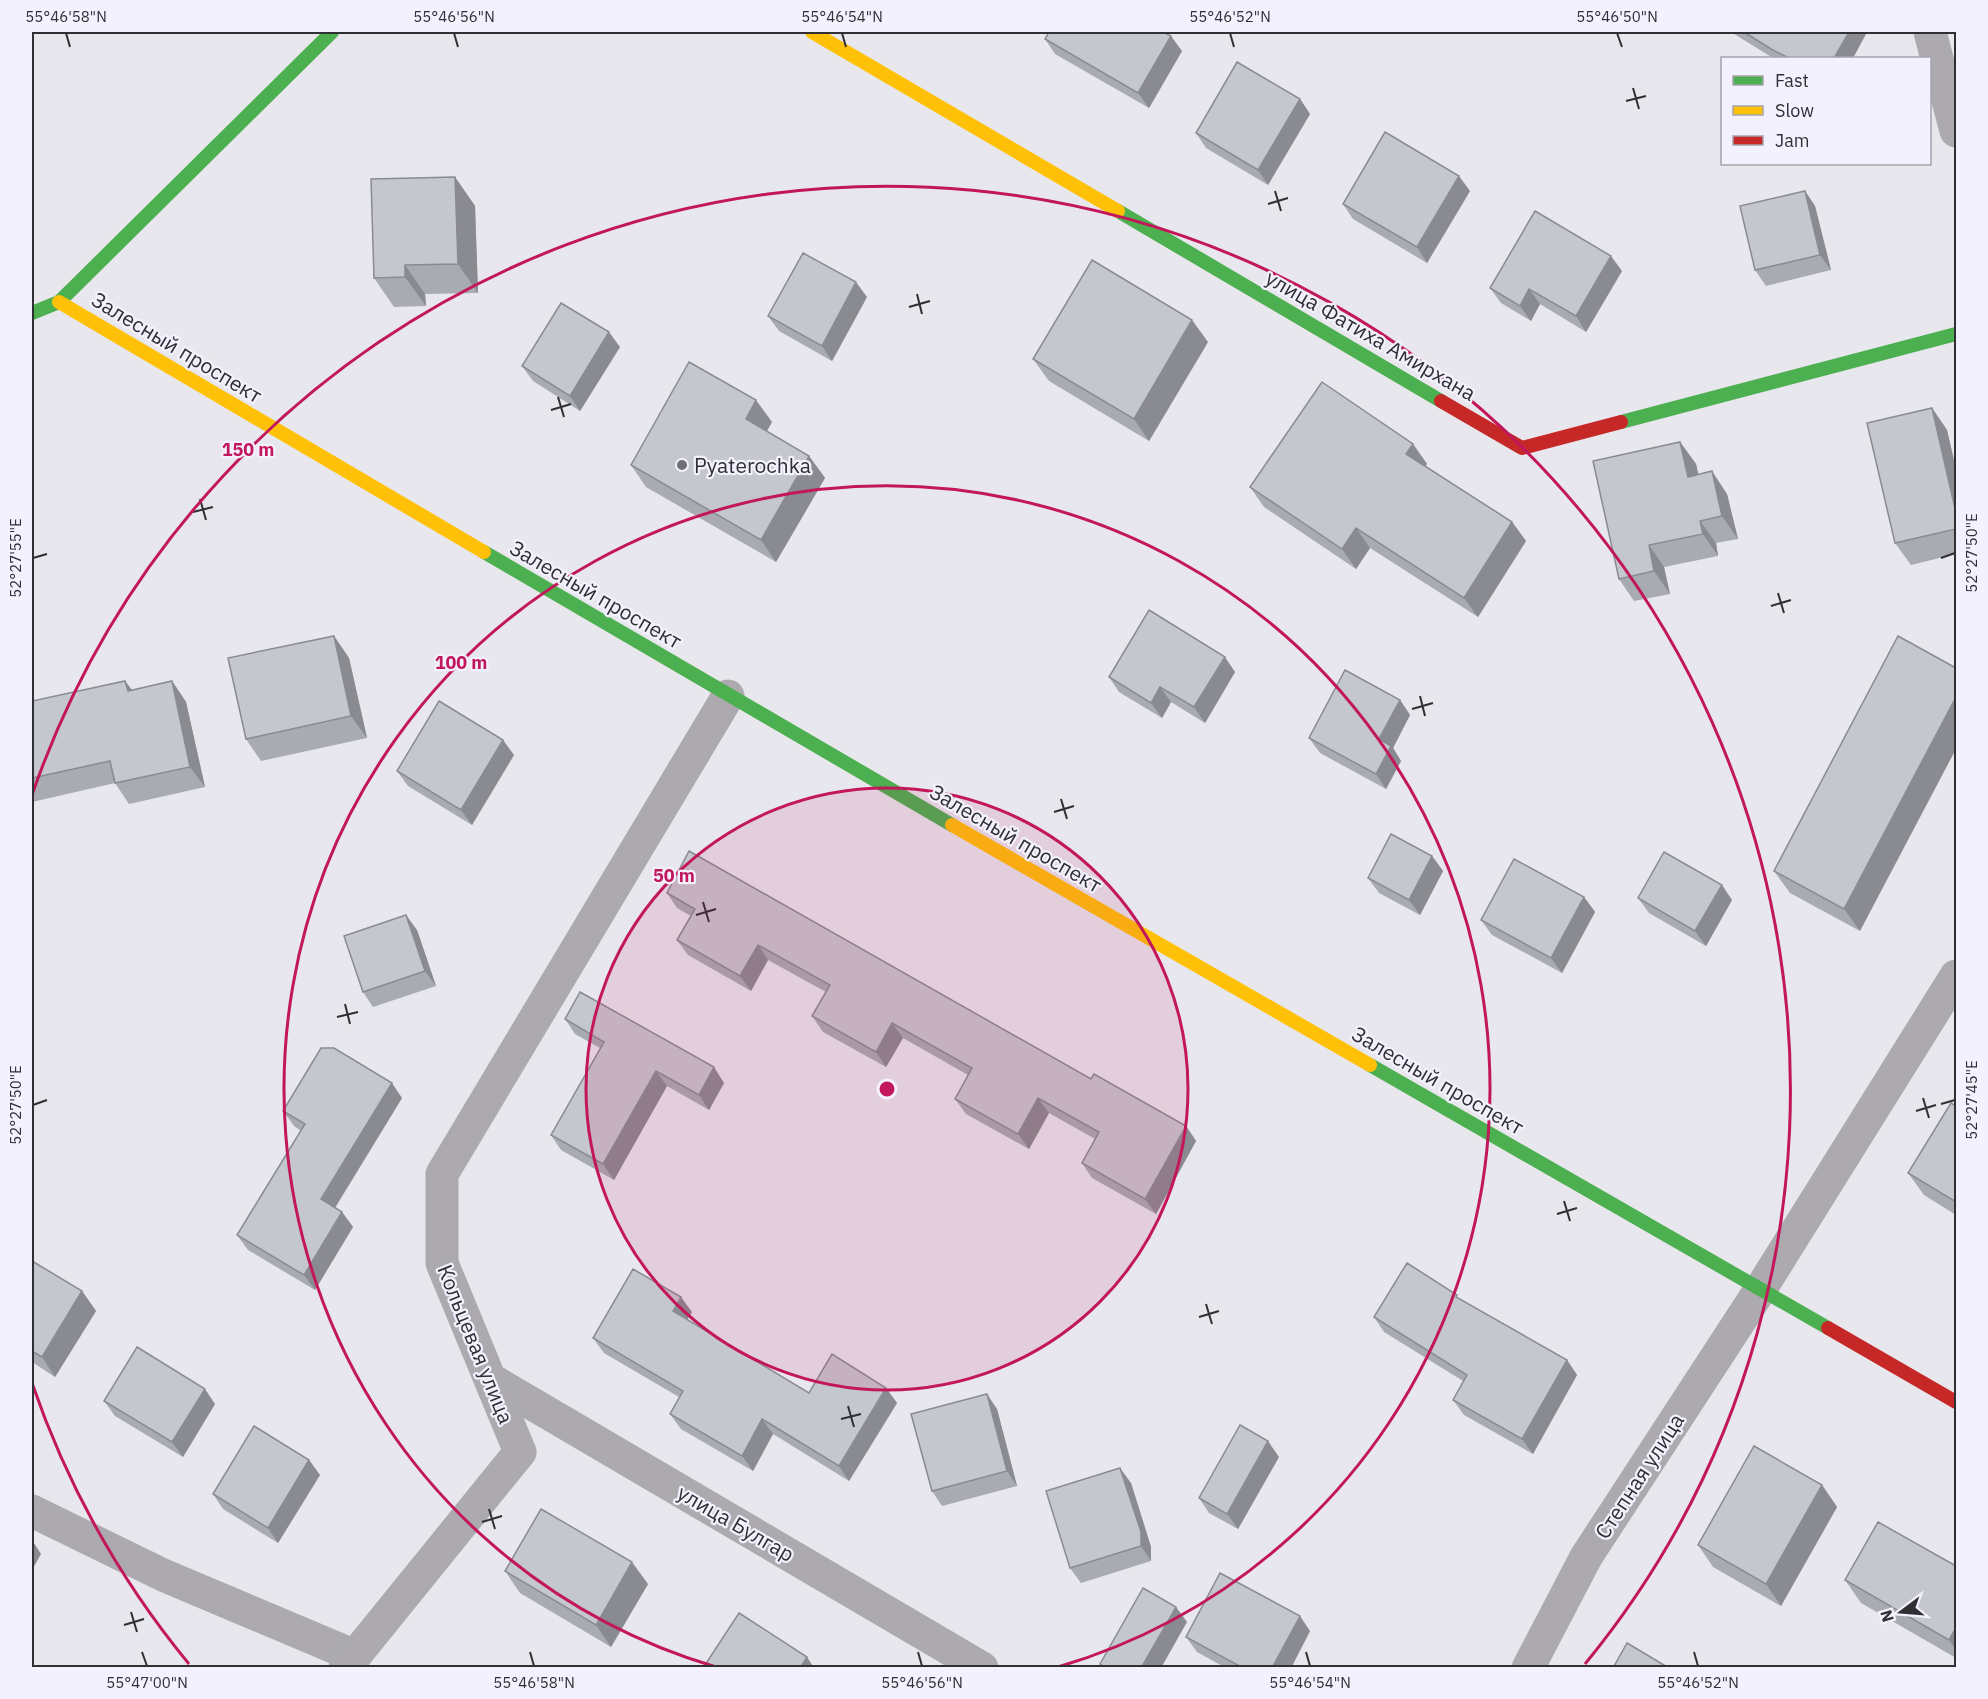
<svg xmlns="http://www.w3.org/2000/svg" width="1988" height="1699" font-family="'IBM Plex Sans',sans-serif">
  <rect width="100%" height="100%" fill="#e8e7ed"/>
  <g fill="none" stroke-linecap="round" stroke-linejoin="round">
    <!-- street -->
    <g stroke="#acaaae" stroke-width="33">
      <path d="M1930,32l26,99"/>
      <path d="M490,1379l492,289"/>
      <path d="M32,1511l131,64 192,81"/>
      <path d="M345,1668l175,-216 -78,-189v-89l286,-478"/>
      <path d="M1528,1668l58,-111 174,-267 196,-314"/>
    </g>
    <!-- fast -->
    <g stroke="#4caf50" stroke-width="14">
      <path d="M1118,211l323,190"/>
      <path d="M32,313l27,-11 273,-270"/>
      <path d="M1621,422l335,-88"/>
      <path d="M484,552l468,273"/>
      <path d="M1370,1065l458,263"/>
    </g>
    <!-- slow -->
    <g stroke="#ffc107" stroke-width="14">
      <path d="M812,32l306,179"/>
      <path d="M59,302l425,250"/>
      <path d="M952,825l418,240"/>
    </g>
    <!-- jam -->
    <g stroke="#c62828" stroke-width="14">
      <path d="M1441,401l81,47 99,-26"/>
      <path d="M1828,1328l128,74"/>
    </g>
  </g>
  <!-- wall -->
  <g fill="#a9abb2">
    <path d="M1731,32h136l-14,26h-80z"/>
    <path d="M1045,39l137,12 -33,57 -94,-54z"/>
    <path d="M1300,99l10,15 -42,71 -62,-37 -10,-15z"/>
    <path d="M455,177l20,29 3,87 -53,1 1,12 -32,1 -20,-29z"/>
    <path d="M1470,191l-43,72 -74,-44 -10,-15z"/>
    <path d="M1805,191l10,15 16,64 -65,16 -11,-16z"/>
    <path d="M1622,271l-36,61 -46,-28 -9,17 -30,-18 -11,-15z"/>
    <path d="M867,297l-35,64 -53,-30 -11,-15z"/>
    <path d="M1208,342l-59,99 -100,-60 -16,-22z"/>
    <path d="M620,347l-40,64 -47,-30 -11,-15z"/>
    <path d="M1932,408l15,22 9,39v85l-45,11 -16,-22z"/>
    <path d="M772,422l-5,9 42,25 16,22 -49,84 -130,-75 -15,-22z"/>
    <path d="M1680,442l16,22 2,10 29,20 11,45 -22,4 2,13 -54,11 6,27 -36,7 -15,-22z"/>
    <path d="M1413,444l14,20 -2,2 87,56 14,19 -48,76 -108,-69 -14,21 -92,-62 -14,-20z"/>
    <path d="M334,636l15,22 18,80 -106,23 -15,-22z"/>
    <path d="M1898,636l-38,295 -70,-38 -16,-22z"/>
    <path d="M1235,672l-30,51 -34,-21 -9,16 -43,-26 -10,-15z"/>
    <path d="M125,681l7,9 40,-9 14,21 19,85 -76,17 -14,-21 -83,19v-101z"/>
    <path d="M1400,700l10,15 -17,33 8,13 -15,28 -66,-36 -11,-15z"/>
    <path d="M514,755l-42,70 -64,-39 -11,-15z"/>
    <path d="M1432,856l11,15 -23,44 -41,-22 -11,-15z"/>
    <path d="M667,893l424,186 95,47 10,15 -40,73 -64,-36 -10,-15 13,-24 -46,-26 -20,36 -63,-35 -11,-15 13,-24 -65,-37 -17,29 -63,-35 -11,-16 14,-24 -58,-32 -17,31 -63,-36 -11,-15 14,-24 -14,-8z"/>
    <path d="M1584,897l11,15 -33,61 -70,-38 -11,-15z"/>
    <path d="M1638,898l94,2 -26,46 -57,-33z"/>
    <path d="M417,930l19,56 -63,21 -10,-15z"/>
    <path d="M565,1019l159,64 -15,27 -42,-24 -53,94 -53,-30 -10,-15 49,-87 -25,-14z"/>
    <path d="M402,1098l-67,110 7,4 11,15 -38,63 -67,-40 -11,-15 64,-104 -7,-5 -11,-15z"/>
    <path d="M1956,1106v109l-32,-20 -16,-22z"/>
    <path d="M32,1261l50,30 14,20 -41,66 -23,-15z"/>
    <path d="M1461,1300l106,60 10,15 -44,79 -69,-39 -11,-15 10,-19 -79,-49 -10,-15z"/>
    <path d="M692,1312l-5,8 122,73 77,-5 11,15 -48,78 -76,-47 -20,37 -72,-42 -11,-15 9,-17 -75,-44 -11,-15z"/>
    <path d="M104,1401l111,3 -32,53 -68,-41z"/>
    <path d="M997,1409l20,77 -75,20 -10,-15z"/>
    <path d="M1279,1457l-41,72 -29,-16 -10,-15z"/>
    <path d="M309,1460l11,15 -42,68 -55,-34 -10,-15z"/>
    <path d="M1131,1483l20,64v14l-70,22 -11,-15z"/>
    <path d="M1822,1485l15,22 -56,99 -68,-39 -15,-22z"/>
    <path d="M1956,1566v92l-95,-55 -16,-23z"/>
    <path d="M505,1571l143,13 -37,63 -91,-54z"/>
    <path d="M1310,1631l-19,37h-65l-29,-16 -11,-15z"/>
  </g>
  <!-- shaded-wall -->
  <g fill="#8a8b91">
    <path d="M1849,32h18l-14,26h-19z"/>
    <path d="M1171,36l11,15 -33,57 -11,-15z"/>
    <path d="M1300,99l10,15 -42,71 -10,-15z"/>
    <path d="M1459,176l11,15 -43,72 -10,-16z"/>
    <path d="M455,177l20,29 3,87 -20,-29z"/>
    <path d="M1805,191l10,15 16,64 -11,-15z"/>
    <path d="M1611,256l11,15 -36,61 -10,-16z"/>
    <path d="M405,265l20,29 1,12 -21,-29z"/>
    <path d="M856,282l11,15 -35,64 -10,-15z"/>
    <path d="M1529,289l11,15 -9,17 -11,-15z"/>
    <path d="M1192,320l16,22 -59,99 -15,-22z"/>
    <path d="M609,332l11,15 -40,64 -10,-15z"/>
    <path d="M756,400l16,22 -11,19 -15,-22z"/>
    <path d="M1932,408l15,22 9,39v44z"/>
    <path d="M1680,442l16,22 8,35 -16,-22z"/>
    <path d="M1413,444l14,20 -7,10 -14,-20z"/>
    <path d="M809,456l16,22 -49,84 -15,-22z"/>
    <path d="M1712,471l15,23 11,45 -16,-23z"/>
    <path d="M1700,521l16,22 2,13 -15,-22z"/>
    <path d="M1512,522l14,19 -48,76 -14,-19z"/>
    <path d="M1356,528l14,20 -14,21 -14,-20z"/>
    <path d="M1649,545l15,22 6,27 -16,-23z"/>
    <path d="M334,636l15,22 18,80 -16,-22z"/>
    <path d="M1225,657l10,15 -30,51 -11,-16z"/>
    <path d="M125,681l15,20 -12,-10z"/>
    <path d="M172,681l14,21 19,85 -15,-20z"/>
    <path d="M1160,687l11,15 -9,16 -11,-15z"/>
    <path d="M1956,697v52l-96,182 -16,-22z"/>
    <path d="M1400,700l10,15 -17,33 8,13 -15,28 -10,-15 3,-35z"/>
    <path d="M503,740l11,15 -42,70 -11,-15z"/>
    <path d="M1432,856l11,15 -23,44 -11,-15z"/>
    <path d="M1722,885l10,15 -26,46 -11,-15z"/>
    <path d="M1584,897l11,15 -33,61 -11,-15z"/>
    <path d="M406,915l11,15 19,56 -11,-15z"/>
    <path d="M758,945l10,15 -17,31 -11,-15z"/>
    <path d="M892,1023l11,15 -17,29 -10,-15z"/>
    <path d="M714,1067l10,16 -15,27 -10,-15z"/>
    <path d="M656,1071l11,15 -53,94 -11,-16z"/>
    <path d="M392,1083l10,15 -71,116 -10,-15z"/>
    <path d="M1038,1098l11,15 -20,36 -11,-15z"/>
    <path d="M1186,1126l10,15 -40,73 -11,-15z"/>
    <path d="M342,1212l11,15 -38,63 -11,-15z"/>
    <path d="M82,1291l14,20 -41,66 -13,-20z"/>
    <path d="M681,1297l11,15 -9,14 -10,-15z"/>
    <path d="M1567,1360l10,15 -44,79 -11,-15z"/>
    <path d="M886,1388l11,15 -48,78 -10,-15z"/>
    <path d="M205,1389l10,15 -32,53 -11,-15z"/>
    <path d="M987,1394l10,15 20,77 -10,-15z"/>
    <path d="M762,1419l11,15 -20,37 -11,-15z"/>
    <path d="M1268,1441l11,16 -41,72 -11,-15z"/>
    <path d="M309,1460l11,15 -42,68 -10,-15z"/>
    <path d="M1120,1468l11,15 20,64v14l-10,-15z"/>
    <path d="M1822,1485l15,22 -56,99 -15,-22z"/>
    <path d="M32,1540l9,14 -9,16z"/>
    <path d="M632,1562l16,22 -37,63 -15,-22z"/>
    <path d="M1176,1607l11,15 -26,46h-20z"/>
    <path d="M1300,1616l10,15 -19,37h-19z"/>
    <path d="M1956,1628v22l-7,-10z"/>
    <path d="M807,1657l7,11h-14z"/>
  </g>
  <!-- building -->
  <g fill="#c5c7cf" stroke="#8a8b91" stroke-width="1.5">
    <path d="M1049,32h114l8,4 -33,57 -93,-54z"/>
    <path d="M1744,32h105l-15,26h-45l-18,-9z"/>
    <path d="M1237,62l63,37 -42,71 -62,-37z"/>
    <path d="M1385,132l74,44 -42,71 -74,-43z"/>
    <path d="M455,177l3,87 -53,1v12l-31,1 -3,-99z"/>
    <path d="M1805,191l15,64 -65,15 -15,-64z"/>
    <path d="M1535,211l76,45 -35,60 -47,-27 -9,17 -30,-18z"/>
    <path d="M803,253l53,29 -34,64 -54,-30z"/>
    <path d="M1092,260l100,60 -58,99 -101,-60z"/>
    <path d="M561,303l48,29 -39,64 -48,-30z"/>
    <path d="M689,362l67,38 -10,19 63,37 -48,84 -130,-75z"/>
    <path d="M1322,382l91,62 -7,10 106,68 -48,76 -108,-70 -14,21 -92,-62z"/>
    <path d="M1932,408l24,105v16l-61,14 -28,-120z"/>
    <path d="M1680,442l8,35 24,-6 10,45 -22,5 3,13 -54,11 5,26 -35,8 -26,-118z"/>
    <path d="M1149,610l76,47 -31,50 -34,-20 -9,16 -42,-26z"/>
    <path d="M334,636l17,80 -105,23 -18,-81z"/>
    <path d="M1898,636l58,32v29l-112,212 -70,-38z"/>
    <path d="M1345,670l55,30 -21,39 12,7 -15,28 -67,-36z"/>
    <path d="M125,681l3,10 44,-10 18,86 -75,16 -5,-22 -78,17v-77z"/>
    <path d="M439,701l64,39 -42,70 -64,-39z"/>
    <path d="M1391,834l41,22 -23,44 -41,-22z"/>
    <path d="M689,851l402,228 3,-5 92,52 -41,73 -63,-36 17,-31 -61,-34 -20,36 -63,-35 17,-31 -80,-45 -16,29 -64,-36 18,-31 -72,-40 -18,31 -63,-36 18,-31 -28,-16z"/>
    <path d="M1664,852l58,33 -27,46 -57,-33z"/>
    <path d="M1514,859l70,38 -33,61 -70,-38z"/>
    <path d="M406,915l19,56 -62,21 -19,-56z"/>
    <path d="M580,992l134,75 -15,28 -43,-24 -53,93 -52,-29 53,-93 -39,-23z"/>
    <path d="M321,1048h13l58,35 -71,116 21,13 -38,63 -67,-40 68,-111 -22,-13z"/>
    <path d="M1951,1103l5,3v96l-48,-29z"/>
    <path d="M32,1261l50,30 -40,66 -10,-6z"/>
    <path d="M1407,1263l50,32 -1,2 111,63 -45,79 -69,-39 14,-25 -93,-58z"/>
    <path d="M633,1269l48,28 -8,14 136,82 23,-39 54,34 -47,78 -77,-47 -20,37 -72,-42 13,-23 -90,-53z"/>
    <path d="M137,1347l68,42 -33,53 -68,-41z"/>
    <path d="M987,1394l20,77 -75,20 -21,-77z"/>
    <path d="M1240,1425l28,16 -41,73 -28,-16z"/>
    <path d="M254,1426l55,34 -41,68 -55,-34z"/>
    <path d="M1754,1446l68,39 -56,99 -68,-39z"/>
    <path d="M1120,1468l21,64v14l-71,22 -24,-77z"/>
    <path d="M541,1509l91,53 -36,63 -91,-54z"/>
    <path d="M1878,1522l78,44v62l-7,12 -104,-60z"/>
    <path d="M1220,1573l80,43 -28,52h-29l-57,-31z"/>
    <path d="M1143,1588l33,19 -35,61h-35l-6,-4z"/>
    <path d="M739,1613l68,44 -7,11h-97z"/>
    <path d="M1627,1643l42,25h-56z"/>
  </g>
  <!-- ticks -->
  <path fill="none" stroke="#302f34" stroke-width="2" d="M66,33l4,14M454,33l4,14M842,33l4,14M1230,33l4,14M1617,33l5,14M1633,88l6,21M1626,101l20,-5M1275,191l6,20M1268,204l20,-6M917,294l5,20M909,307l21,-6M558,397l6,20M551,410l20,-6M200,499l6,21M193,512l20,-5M33,558l14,-4M1941,558l14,-5M1778,593l6,20M1771,606l20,-6M1420,696l5,20M1412,709l21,-6M1061,799l6,20M1054,812l20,-6M703,902l6,20M696,915l20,-6M345,1004l5,20M337,1017l21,-5M1923,1098l6,20M1941,1104l14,-4M33,1105l14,-5M1916,1111l20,-6M1564,1201l6,20M1557,1214l20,-6M1206,1304l6,20M1199,1317l20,-6M848,1406l6,21M841,1419l20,-5M489,1509l6,20M482,1522l20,-6M131,1612l6,20M124,1625l20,-6M142,1652l5,14M530,1652l4,14M918,1652l4,14M1306,1652l4,14M1694,1652l4,14"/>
  <!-- distance rings -->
  <circle cx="887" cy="1089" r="301" fill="#c2185b" fill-opacity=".12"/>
  <g fill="none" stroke="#c2185b" stroke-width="3">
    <circle cx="887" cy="1089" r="301"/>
    <path d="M716 1667A603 603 0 1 1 1058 1667"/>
    <path d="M189 1664A904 904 0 0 1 32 1383M32 795A904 904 0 1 1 1585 1664"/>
  </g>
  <!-- markers -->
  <circle fill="#706f75" stroke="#f3f1fe" stroke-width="2" cx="682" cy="465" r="6"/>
  <g text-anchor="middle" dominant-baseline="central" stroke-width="4.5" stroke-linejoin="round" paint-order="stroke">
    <!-- street labels -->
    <g font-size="21" fill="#302f34" stroke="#f3f1fe">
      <text transform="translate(1371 335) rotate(30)">улица Фатиха Амирхана</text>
      <text transform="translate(177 347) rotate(31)">Залесный проспект</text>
      <text transform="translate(596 594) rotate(30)">Залесный проспект</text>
      <text transform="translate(1016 838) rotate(30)">Залесный проспект</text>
      <text transform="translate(1438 1080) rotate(30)">Залесный проспект</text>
      <text transform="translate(476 1344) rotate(68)">Кольцевая улица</text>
      <text transform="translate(1639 1476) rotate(-57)">Степная улица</text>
      <text transform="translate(736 1523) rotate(30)">улица Булгар</text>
    </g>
    <!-- poi labels -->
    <g font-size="21" fill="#302f34" stroke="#f3f1fe" text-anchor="start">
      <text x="694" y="465">Pyaterochka</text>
    </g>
  </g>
  <circle cx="887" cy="1089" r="9" fill="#c2185b" stroke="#f3f1fe" stroke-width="3"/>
  <g font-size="18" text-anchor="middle" font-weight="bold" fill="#c2185b" stroke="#f3f1fe" stroke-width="4.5" stroke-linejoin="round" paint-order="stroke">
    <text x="248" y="456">150 m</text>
    <text x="461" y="669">100 m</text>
    <text x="674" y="882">50 m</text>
  </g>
  <!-- border -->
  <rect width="1988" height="1699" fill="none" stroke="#f3f1fe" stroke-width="66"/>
  <!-- legend -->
  <rect x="1721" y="57" width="210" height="108" fill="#f3f1fe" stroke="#a5a3ad" stroke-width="1.5"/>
  <rect x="1733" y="76" width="30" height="9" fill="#4caf50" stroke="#a5a3ad" stroke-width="1.5"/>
  <text x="1775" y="87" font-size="18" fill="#302f34">Fast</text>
  <rect x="1733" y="106" width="30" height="9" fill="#ffc107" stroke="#a5a3ad" stroke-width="1.5"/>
  <text x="1775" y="117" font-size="18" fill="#302f34">Slow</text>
  <rect x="1733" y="136" width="30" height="9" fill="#c62828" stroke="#a5a3ad" stroke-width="1.5"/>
  <text x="1775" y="147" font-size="18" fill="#302f34">Jam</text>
  <!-- north arrow -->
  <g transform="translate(1901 1612) rotate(254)" stroke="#f3f1fe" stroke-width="4.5" paint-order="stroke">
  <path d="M0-4.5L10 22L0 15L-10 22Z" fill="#302f34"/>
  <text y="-9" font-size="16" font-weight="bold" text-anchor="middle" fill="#302f34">N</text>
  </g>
  <rect x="33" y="33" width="1922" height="1633" fill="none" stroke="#302f34" stroke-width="2"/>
  <g font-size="15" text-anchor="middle" fill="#302f34">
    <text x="66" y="22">55°46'58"N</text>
    <text x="454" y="22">55°46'56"N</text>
    <text x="842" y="22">55°46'54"N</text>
    <text x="1230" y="22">55°46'52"N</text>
    <text x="1617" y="22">55°46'50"N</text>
    <text transform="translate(1972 553) rotate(-90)" y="5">52°27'50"E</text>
    <text transform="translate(16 558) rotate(-90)" y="5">52°27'55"E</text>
    <text transform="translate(1972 1100) rotate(-90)" y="5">52°27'45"E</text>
    <text transform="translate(16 1105) rotate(-90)" y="5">52°27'50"E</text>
    <text x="147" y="1688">55°47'00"N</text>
    <text x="534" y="1688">55°46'58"N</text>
    <text x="922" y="1688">55°46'56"N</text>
    <text x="1310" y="1688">55°46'54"N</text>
    <text x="1698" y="1688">55°46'52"N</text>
  </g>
</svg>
